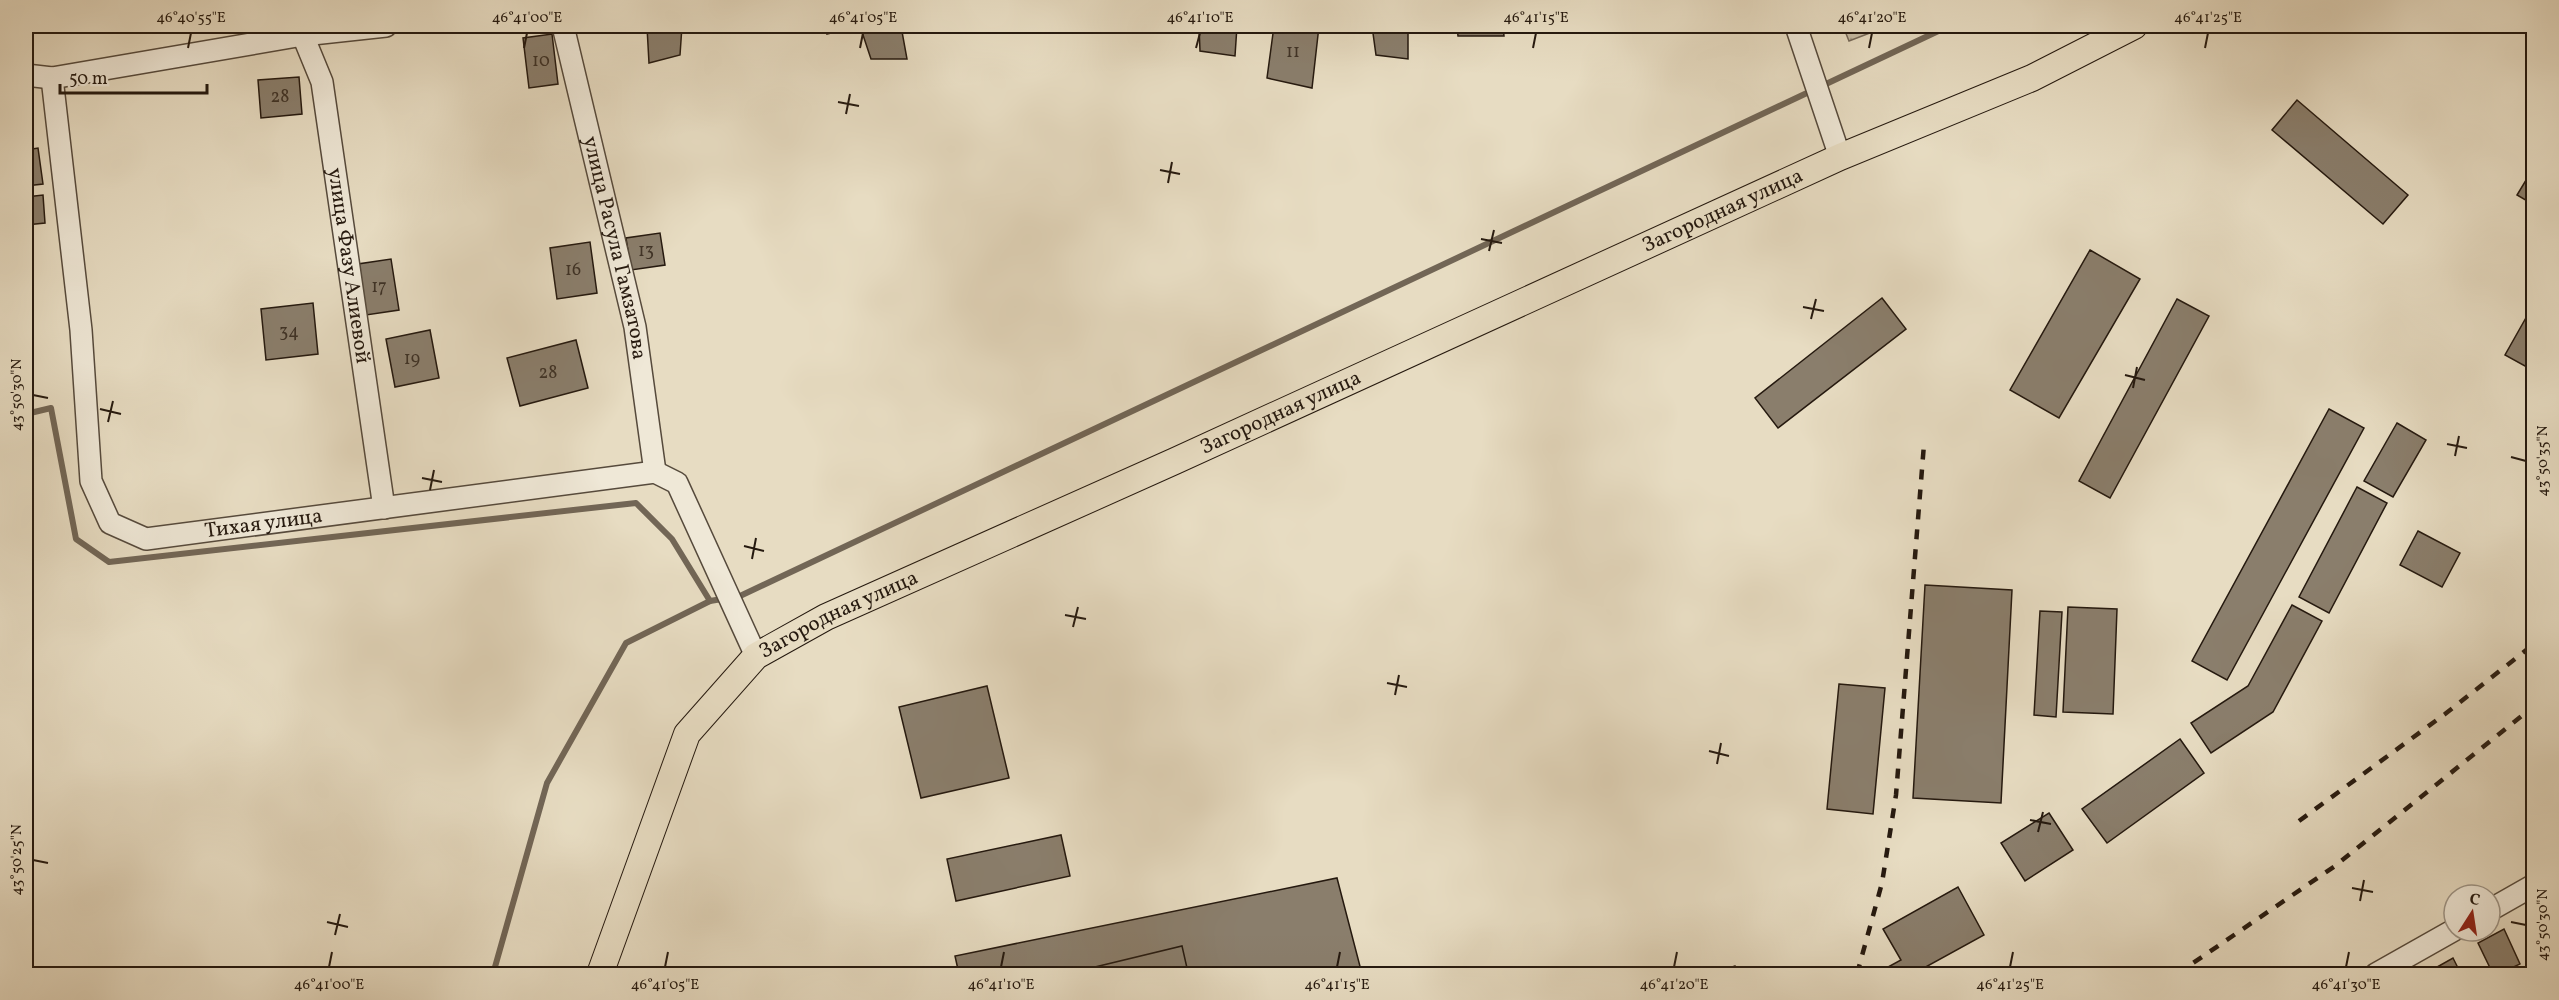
<svg xmlns="http://www.w3.org/2000/svg" width="2559" height="1000" font-family="Vollkorn,serif">
  <defs>
    <pattern id="grass-dots" width="8" height="8" patternUnits="userSpaceOnUse" patternTransform="scale(1.5)"><rect width="8" height="8" fill="#c6bba4"/><path d="M2 2h.1M6 6h.1" fill="none" stroke="#aaa08c" stroke-width="1.8" stroke-linecap="round"/></pattern>
  </defs>
  <rect width="100%" height="100%" fill="#e7dcc2"/>
  <filter id="stains"><feTurbulence type="fractalNoise" baseFrequency=".00333" numOctaves="4"/><feColorMatrix values="0 0 0 0 .2 0 0 0 0 .09 0 0 0 0 .02 0 0 0 .5 -.17"/></filter>
  <radialGradient id="worn" r=".72"><stop offset=".6" stop-color="#630" stop-opacity="0"/><stop offset="1" stop-color="#630" stop-opacity=".3"/></radialGradient>
  <!-- grass -->
  <path fill="url(#grass-dots)" stroke="#766a5a" stroke-width="1.5" d="M1843,26h45l-39,15z"/>
  <g fill="none" stroke-linecap="round" stroke-linejoin="round">
    <!-- stream -->
    <g stroke="#726656" stroke-width="6">
      <path d="M26,414l25,-6 25,131 33,23 527,-59 36,36 38,62"/>
      <path d="M493,974l54,-191 79,-140 84,-42 30,-5 1209,-570"/>
    </g>
  </g>
  <!-- building -->
  <g fill="#8a7e6c" stroke="#25190f" stroke-width="1.5">
    <path d="M26,26h9v4l-9,1z"/>
    <path d="M653,26h29l-2,29 -31,8 -2,-36z"/>
    <path d="M827,26h33l-33,8z"/>
    <path d="M860,26h41l6,33h-36z"/>
    <path d="M1199,26h38l-2,30 -35,-5z"/>
    <path d="M1274,26h45l-7,62 -45,-10z"/>
    <path d="M1372,26h36v33l-32,-4z"/>
    <path d="M1457,26h46l1,10h-46z"/>
    <path d="M552,34l6,50 -29,4 -6,-50z"/>
    <path d="M299,77l3,37 -41,4 -3,-38z"/>
    <path d="M2297,100l111,95 -25,29 -111,-94z"/>
    <path d="M38,148l5,36 -17,2v-36z"/>
    <path d="M2534,167v38l-17,-10z"/>
    <path d="M43,195l2,28 -19,2v-28z"/>
    <path d="M660,233l5,32 -34,5 -5,-32z"/>
    <path d="M590,242l7,51 -40,6 -7,-51z"/>
    <path d="M2090,250l50,29 -81,139 -49,-28z"/>
    <path d="M391,259l8,51 -33,5 -8,-51z"/>
    <path d="M1882,298l24,31 -128,99 -23,-30z"/>
    <path d="M2177,299l32,17 -99,182 -31,-17z"/>
    <path d="M313,303l5,51 -52,6 -5,-51z"/>
    <path d="M2527,316l7,4v51l-29,-16z"/>
    <path d="M430,330l9,48 -44,9 -9,-48z"/>
    <path d="M576,340l12,48 -68,18 -13,-48z"/>
    <path d="M2329,409l35,19 -137,252 -35,-19z"/>
    <path d="M2397,423l29,17 -33,57 -29,-16z"/>
    <path d="M2357,487l30,16 -58,110 -30,-16z"/>
    <path d="M2418,531l42,22 -18,34 -42,-22z"/>
    <path d="M1925,585l87,5 -11,213 -88,-5z"/>
    <path d="M2292,605l30,16 -49,91 -62,41 -20,-30 57,-37z"/>
    <path d="M2068,607l49,2 -4,105 -50,-2z"/>
    <path d="M2040,611l22,1 -6,105 -22,-2z"/>
    <path d="M1839,684l46,4 -12,126 -46,-5z"/>
    <path d="M987,686l22,92 -88,20 -22,-91z"/>
    <path d="M2180,739l24,34 -97,70 -25,-34z"/>
    <path d="M2049,813l24,37 -48,31 -24,-38z"/>
    <path d="M1061,835l9,41 -114,25 -9,-42z"/>
    <path d="M1337,878l25,96h-403l-4,-18z"/>
    <path d="M1958,887l26,48 -71,39h-32l-2,-2 22,-12 -18,-31z"/>
    <path d="M2504,929l16,35 -21,10h-6l-15,-31z"/>
    <path d="M1182,946l5,22 -28,6h-93z"/>
    <path d="M2453,958l8,16h-28l-3,-3z"/>
    <path d="M1735,966l3,8h-20v-2z"/>
  </g>
  <g fill="none" stroke-linecap="round" stroke-linejoin="round">
    <defs>
      <g id="minor">
        <path id="s1" d="M299,26l23,56 62,426"/>
        <path id="s2" d="M563,26l72,301 20,145"/>
        <path d="M1796,26l44,131"/>
        <path d="M26,75l26,3 251,-43 83,-9"/>
        <path id="s3" d="M52,78l29,252 10,151 19,42 36,16 509,-67 22,11 79,173"/>
        <path d="M2490,910l44,-25"/>
        <path d="M2376,974l78,-44"/>
      </g>
      <g id="major">
        <path id="s4" d="M600,974l87,-240 69,-78 70,-39 349,-156 665,-304 192,-79 102,-52"/>
      </g>
    </defs>
    <!-- minor casing -->
    <use href="#minor" stroke="#564a3c" stroke-width="24"/>
    <!-- major casing -->
    <use href="#major" stroke="#25190f" stroke-width="28"/>
    <!-- minor -->
    <use href="#minor" stroke="#efe8d7" stroke-width="21"/>
    <!-- major -->
    <use href="#major" stroke="#e7dcc2" stroke-width="26"/>
    <!-- rail -->
    <g stroke="#25190f" stroke-width="4.5" stroke-dasharray="10 10" stroke-linecap="butt">
      <path d="M2299,821l146,-107 89,-70"/>
      <path d="M1857,974l25,-91 14,-88 28,-351"/>
      <path d="M2177,974l158,-108 199,-160"/>
    </g>
  </g>
  <!-- ticks -->
  <path fill="none" stroke="#25190f" stroke-width="2" d="M188,48l3,-15M524,48l3,-15M860,48l3,-15M1196,48l4,-15M1533,48l3,-15M1869,48l3,-15M2205,48l3,-15M838,102l21,4M846,114l4,-20M1160,170l20,4M1168,183l4,-21M1481,239l21,4M1489,251l5,-21M1803,307l21,4M1811,319l5,-20M2125,375l20,5M2133,388l4,-21M33,395l15,3M100,409l21,5M108,422l5,-21M2447,444l20,4M2455,456l4,-20M2511,457l15,4M422,478l20,4M430,490l4,-20M744,546l20,5M752,559l4,-21M1065,615l21,4M1073,627l5,-20M1387,683l20,4M1395,695l4,-20M1709,751l20,5M1717,764l4,-21M2030,820l21,4M2038,832l5,-20M33,860l15,3M2352,888l21,4M2360,901l4,-21M327,922l21,5M2511,922l15,3M335,935l5,-21M329,967l3,-15M665,967l3,-15M1001,967l3,-15M1337,967l3,-15M1674,967l3,-15M2010,967l3,-15M2346,967l3,-15"/>
  <g text-anchor="middle" dominant-baseline="central" stroke-width="6" stroke-linejoin="round" paint-order="stroke">
    <!-- number labels -->
    <g font-size="18" fill="#3e3226">
      <text x="1293" y="52">11</text>
      <text x="541" y="61">10</text>
      <text x="280" y="97">28</text>
      <text x="646" y="251">13</text>
      <text x="573" y="270">16</text>
      <text x="379" y="287">17</text>
      <text x="289" y="332">34</text>
      <text x="412" y="359">19</text>
      <text x="548" y="373">28</text>
    </g>
    <!-- street labels -->
    <g font-size="21" fill="#25190f" stroke="#efe8d7">
      <text stroke="none"><textPath href="#s4" startOffset="1424">Загородная улица</textPath></text>
      <text stroke="none"><textPath href="#s2" startOffset="228">улица Расула Гамзатова</textPath></text>
      <text stroke="none"><textPath href="#s1" startOffset="246">улица Фазу Алиевой</textPath></text>
      <text stroke="none"><textPath href="#s4" startOffset="938">Загородная улица</textPath></text>
      <text stroke="none"><textPath href="#s3" startOffset="609">Тихая улица</textPath></text>
      <text stroke="none"><textPath href="#s4" startOffset="452">Загородная улица</textPath></text>
    </g>
  </g>
  <!-- margin -->
  <rect width="2559" height="1000" fill="none" stroke="#e7dcc2" stroke-width="66"/>
  <!-- north arrow -->
  <g transform="translate(2472 913) rotate(12)"><circle r="28" fill="#efe8d7" stroke="#9e9587" stroke-width="1.5"/>
  <path d="M0-4.5L10 22L0 15L-10 22Z" fill="#8f2418"/>
  <text y="-9" font-size="16" font-weight="bold" text-anchor="middle" fill="#25190f">С</text>
  </g>
  <!-- scale -->
  <path d="M60 84v9h147v-9" fill="none" stroke="#25190f" stroke-width="3"/>
  <text x="69" y="84" font-size="18" fill="#25190f" stroke="#efe8d7" stroke-width="4.5" paint-order="stroke">50 m</text>
  <rect x="33" y="33" width="2493" height="934" fill="none" stroke="#25190f" stroke-width="2"/>
  <g font-size="15" text-anchor="middle" fill="#25190f">
    <text x="191" y="22">46°40'55"E</text>
    <text x="527" y="22">46°41'00"E</text>
    <text x="863" y="22">46°41'05"E</text>
    <text x="1200" y="22">46°41'10"E</text>
    <text x="1536" y="22">46°41'15"E</text>
    <text x="1872" y="22">46°41'20"E</text>
    <text x="2208" y="22">46°41'25"E</text>
    <text transform="translate(16 395) rotate(-90)" y="5">43°50'30"N</text>
    <text transform="translate(2542 461) rotate(-90)" y="5">43°50'35"N</text>
    <text transform="translate(16 860) rotate(-90)" y="5">43°50'25"N</text>
    <text transform="translate(2542 925) rotate(-90)" y="5">43°50'30"N</text>
    <text x="329" y="989">46°41'00"E</text>
    <text x="665" y="989">46°41'05"E</text>
    <text x="1001" y="989">46°41'10"E</text>
    <text x="1337" y="989">46°41'15"E</text>
    <text x="1674" y="989">46°41'20"E</text>
    <text x="2010" y="989">46°41'25"E</text>
    <text x="2346" y="989">46°41'30"E</text>
  </g>
  <rect width="100%" height="100%" filter="url(#stains)"/>
  <rect width="100%" height="100%" fill="url(#worn)"/>
</svg>
